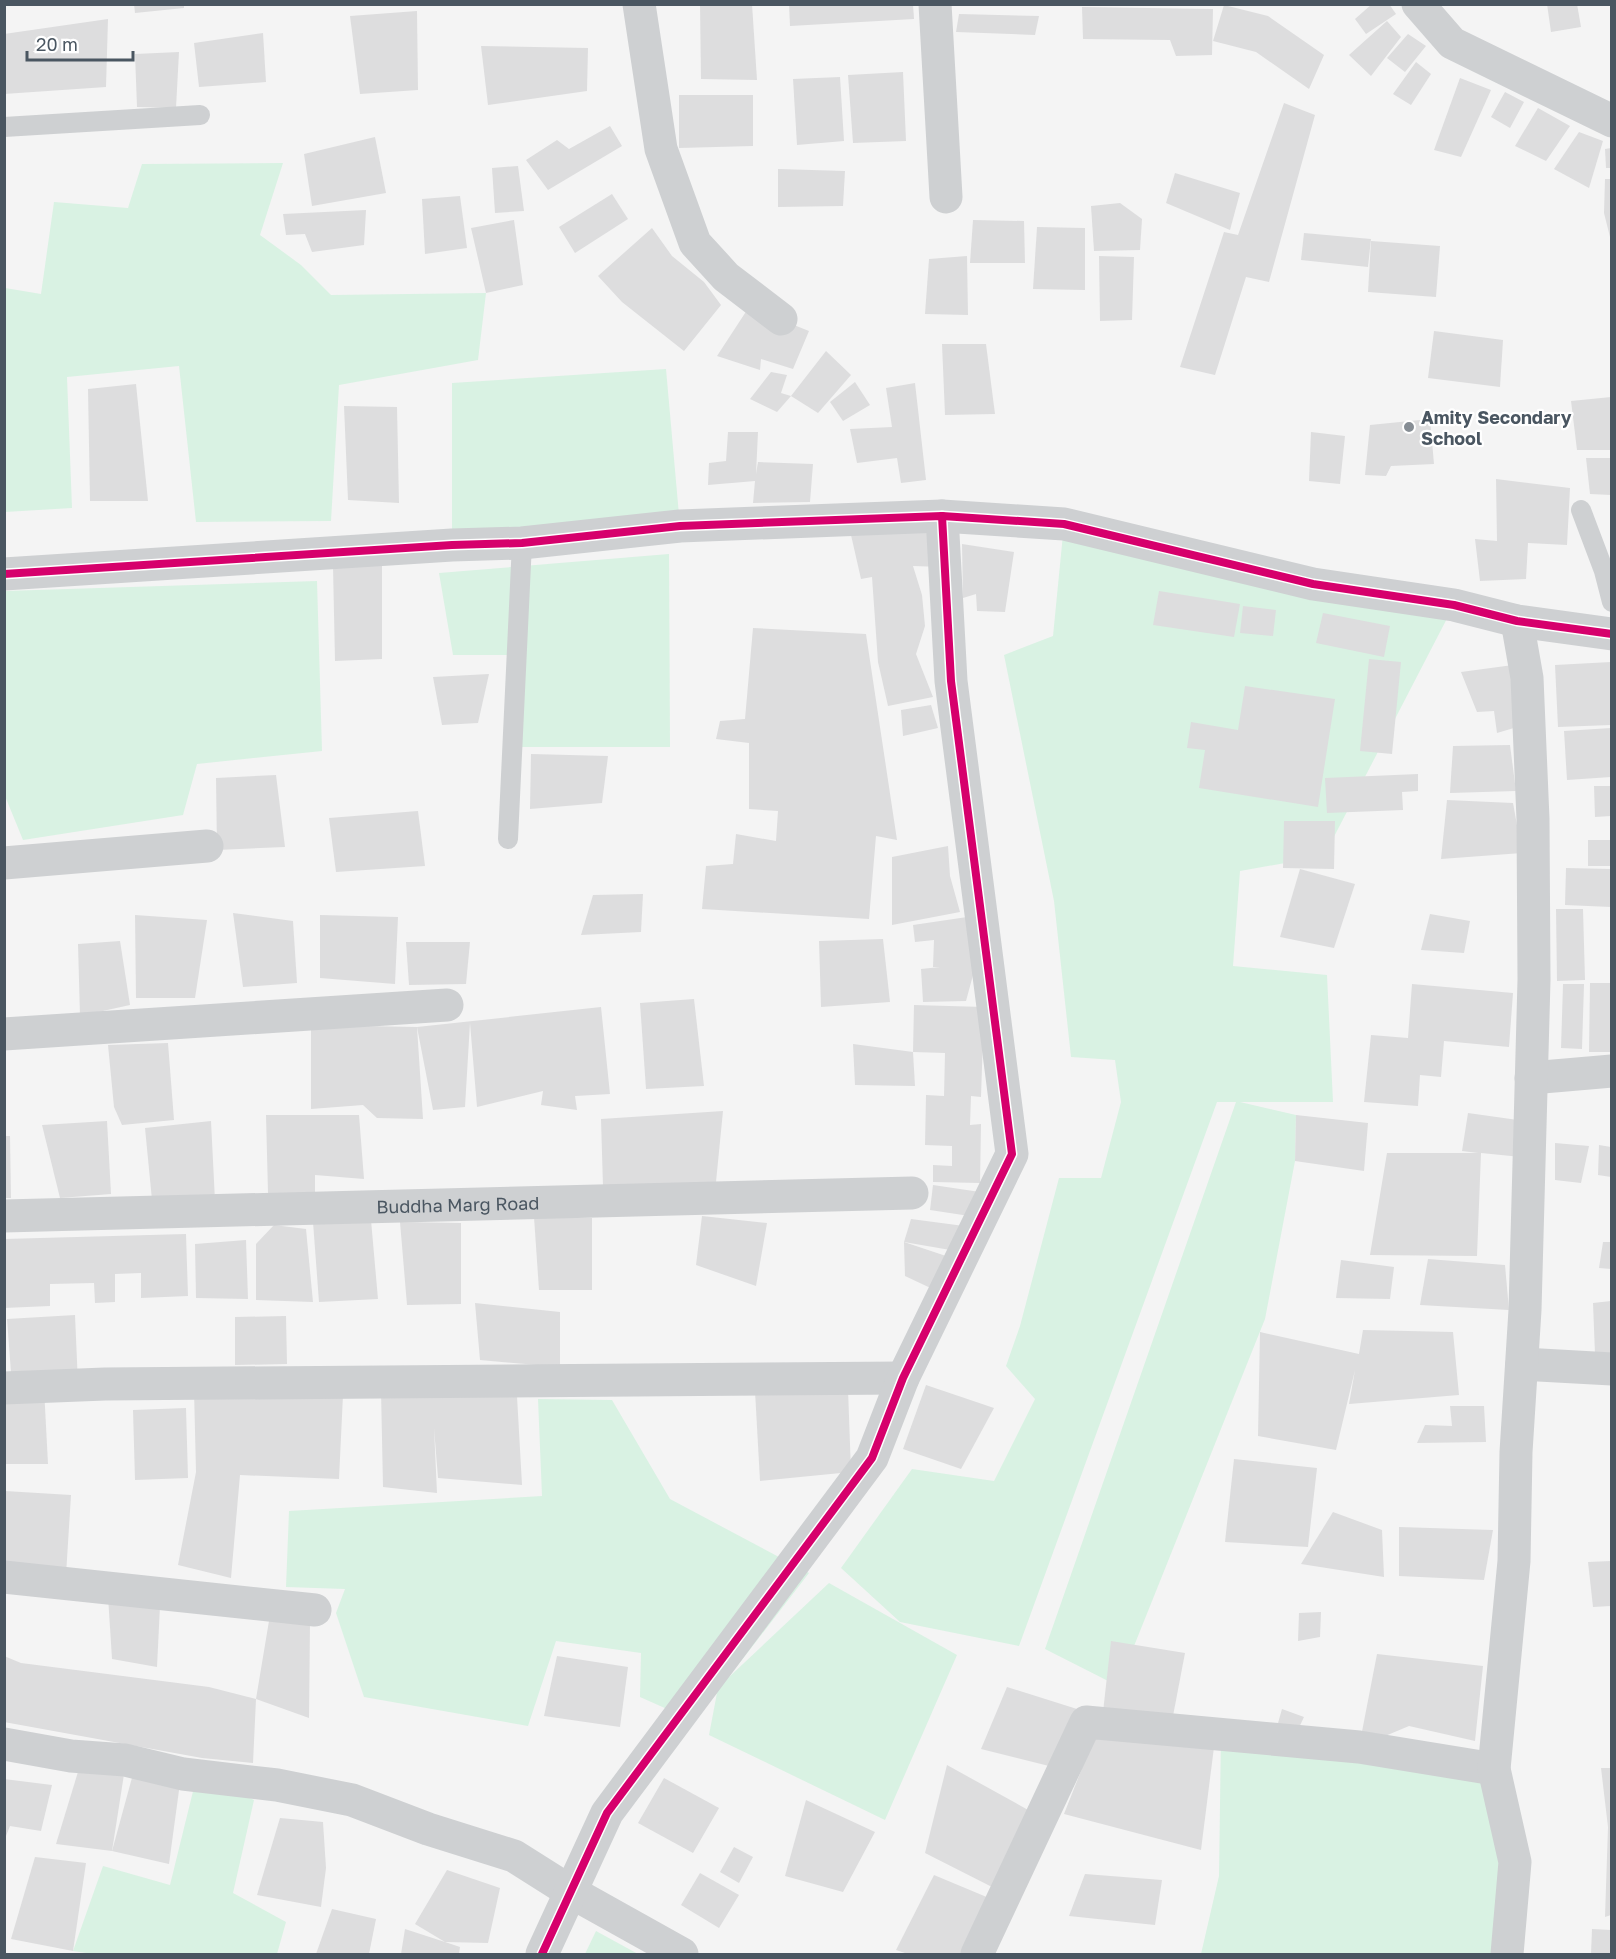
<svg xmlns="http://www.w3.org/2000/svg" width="1616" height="1959" font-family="'Golos Text',sans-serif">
  <rect width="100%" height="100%" fill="#f4f4f4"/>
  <!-- green -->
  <g fill="#d9f2e3">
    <path d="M283,163l-23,72 41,30 30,30 155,-2 -8,67 -139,25 -8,136 -135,1 -17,-156 -112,11 5,131 -67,4v-224l36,6 13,-92 74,6 14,-44z"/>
    <path d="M666,369l14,157 -228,19v-162z"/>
    <path d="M1064,524l390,81 -130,251 -84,15 -7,95 94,9 6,127h-93l56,13 -1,46 -30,158 -147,367 -73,-37 191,-547h-19l-198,544 -119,-24 -59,-54 71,-99 82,12 41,-82 -29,-33 14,-40 39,-148h42l20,-76 -6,-42 -44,-3 -17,-156 -50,-246 49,-19z"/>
    <path d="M669,554l1,193h-165l13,-92h-65l-14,-82z"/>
    <path d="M317,581l5,170 -125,13 -14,51 -160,25 -18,-44v-205z"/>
    <path d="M538,1399l74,1 58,99 139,74 -81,105 101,-95 128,72 -72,165 -176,-85 8,-42 -23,28 -54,-24 1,-44 -85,-12 -28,85 -164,-29 -28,-84 9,-24 -59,-2 3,-76 253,-15z"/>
    <path d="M1221,1733l273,36 19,185h-312l18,-78z"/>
    <path d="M197,1775l57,25 -21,93 53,29 -9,32h-184l-20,-3 30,-85 67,19z"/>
    <path d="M596,1931l42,23h-53z"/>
  </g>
  <!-- building -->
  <g fill="#ddddde">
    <path d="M134,4h50v4l-49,5z"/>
    <path d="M700,4h52l5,76 -56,-1z"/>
    <path d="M789,4h124l1,15 -124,7z"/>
    <path d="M1372,4h17l7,10 -30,20 -11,-15z"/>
    <path d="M1547,4h30l4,23 -30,5z"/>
    <path d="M1224,5l44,11 56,39 -15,34 -53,-37 -43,-11z"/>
    <path d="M1082,7l131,2 -1,46 -36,1 -6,-16 -87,-1z"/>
    <path d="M417,11l1,79 -58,4 -10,-78z"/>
    <path d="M959,14l80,2 -4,19 -79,-3z"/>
    <path d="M108,19l-2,68 -102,7v-60z"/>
    <path d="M1387,21l14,16 -30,39 -22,-21z"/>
    <path d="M263,33l3,49 -67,5 -5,-44z"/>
    <path d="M1408,34l18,12 -21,26 -18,-14z"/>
    <path d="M481,46l107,2 -1,43 -99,14z"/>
    <path d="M179,52l-3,56 -39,-1 -2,-53z"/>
    <path d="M1416,62l15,12 -20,31 -18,-11z"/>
    <path d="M903,72l3,69 -53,2 -5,-68z"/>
    <path d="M840,77l4,64 -47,4 -4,-66z"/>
    <path d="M1460,78l31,12 -30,67 -27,-7z"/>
    <path d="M1505,92l19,10 -14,26 -19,-11z"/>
    <path d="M679,95h74v51l-74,2z"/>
    <path d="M1284,103l31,12 -46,167 -23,-5 -31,98 -35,-8 44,-135 14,3z"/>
    <path d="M1538,108l32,18 -24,35 -31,-15z"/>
    <path d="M610,126l12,20 -74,44 -22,-30 31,-20 12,9z"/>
    <path d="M1579,132l24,9 -14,47 -35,-19z"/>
    <path d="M375,137l11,56 -74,13 -8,-52z"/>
    <path d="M1611,148v20h-5l-1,-19z"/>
    <path d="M518,166l6,45 -29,2 -3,-45z"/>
    <path d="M778,169l67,2 -2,35 -65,1z"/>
    <path d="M1175,173l65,20 -10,37 -64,-27z"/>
    <path d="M1605,179h6v62l-7,-28z"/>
    <path d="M612,194l16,25 -53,34 -16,-26z"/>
    <path d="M460,196l7,52 -42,6 -3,-55z"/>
    <path d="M1120,203l22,16 -2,31 -46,1 -3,-45z"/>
    <path d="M366,210l-2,35 -52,7 -7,-18 -19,1 -3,-21z"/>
    <path d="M514,220l9,65 -37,8 -15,-65z"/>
    <path d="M973,220l51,1 1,42h-55z"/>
    <path d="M1037,227l48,1v62l-52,-1z"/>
    <path d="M652,228l20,28 32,26 17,23 -37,46 -62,-49 -24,-26z"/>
    <path d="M1304,233l67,6 -3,28 -67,-7z"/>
    <path d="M1371,241l69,5 -4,51 -68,-5z"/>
    <path d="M967,256l1,59 -43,-1 4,-55z"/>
    <path d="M1099,256l35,1 -2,63 -32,1z"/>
    <path d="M749,307l60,24 -16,38 -32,-10 -1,11 -43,-14z"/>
    <path d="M1434,331l69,9 -3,47 -72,-9z"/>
    <path d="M942,344h44l9,70 -50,1z"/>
    <path d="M826,351l25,24 -33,38 -27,-17z"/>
    <path d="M771,372l16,3 -6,18 10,3 -14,16 -27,-13z"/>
    <path d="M855,382l15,23 -27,16 -13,-19z"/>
    <path d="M915,383l11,97 -25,3 -4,-25 -40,5 -7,-34 42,-2 -6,-39z"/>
    <path d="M136,384l12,117h-58l-2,-112z"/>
    <path d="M1611,397v53h-34l-6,-49z"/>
    <path d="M344,406l53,1 2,96 -51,-3z"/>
    <path d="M1430,419l4,45 -43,2 -5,10 -21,-1 5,-50z"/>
    <path d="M728,432h30l-2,42 2,-12 55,2 -3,38 -57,1 2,-22 -47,4 1,-22 17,-2z"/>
    <path d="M1311,432l34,4 -5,48 -31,-3z"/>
    <path d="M1586,458h25v37l-21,-1z"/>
    <path d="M1496,479l74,9 -3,57 -39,-2 -2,36 -46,2 -5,-42 22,2z"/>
    <path d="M932,522l10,45 -29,-1 9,29 3,31 -9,28 17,43 -45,9 -10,-44 -6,-85 -11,2 -10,-44z"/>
    <path d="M962,544l52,8 -9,60 -28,-1 -1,-17 -13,4z"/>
    <path d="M382,561v98l-47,2 -2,-95z"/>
    <path d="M1159,591l81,13 -6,33 -81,-12z"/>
    <path d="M1243,606l33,4 -3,26 -33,-3z"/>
    <path d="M1323,613l67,13 -6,31 -68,-14z"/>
    <path d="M753,628l113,6 31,206 -21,-4 -7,83 -167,-10 4,-43 27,-2 3,-30 40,7 2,-30 -29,-2v-66l-33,-4 4,-18 25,-2z"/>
    <path d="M1369,659l32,3 -9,92 -32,-3z"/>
    <path d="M1611,662v63l-53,2 -3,-62z"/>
    <path d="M1513,665l11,60 -27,8 -3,-22 -17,1 -16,-40z"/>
    <path d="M489,674l-11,49 -36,2 -9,-48z"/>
    <path d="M1245,686l90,13 -17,108 -119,-19 6,-38 -18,-2 4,-26 47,8z"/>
    <path d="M931,705l7,23 -35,8 -2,-26z"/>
    <path d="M1611,728v49l-44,3 -3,-49z"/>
    <path d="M1510,745l6,46 -66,2 3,-47z"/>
    <path d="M531,754l77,2 -6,47 -72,6z"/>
    <path d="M1418,774v17l-16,1 1,18 -76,3 -2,-35z"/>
    <path d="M276,775l9,72 -68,3 -1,-72z"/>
    <path d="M1594,786h17v30l-16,1z"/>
    <path d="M1447,800l66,3 9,50 -81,6z"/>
    <path d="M418,811l7,55 -89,6 -7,-54z"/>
    <path d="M1284,821h51l-1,48 -51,-1z"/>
    <rect x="1588" y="840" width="23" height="26"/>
    <path d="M948,846l2,30 10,36 -68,13v-68z"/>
    <path d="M1566,868l45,1v38l-46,-2z"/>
    <path d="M1300,869l55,15 -21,64 -54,-11z"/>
    <path d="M643,894l-2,38 -60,3 12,-40z"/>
    <path d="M1556,909h27l2,71 -28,1z"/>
    <path d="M233,913l60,8 4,62 -54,4z"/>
    <path d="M1430,914l40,7 -6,32 -43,-3z"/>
    <path d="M135,915l72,5 -12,78h-59z"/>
    <path d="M320,915l78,2 -3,67 -75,-6z"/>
    <path d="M974,916l2,48 -10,37 -43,1 -2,-33 19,-2h-7l1,-27 -19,2 -2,-17z"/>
    <path d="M883,939l7,63 -69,5 -2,-66z"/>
    <path d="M120,941l10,64 -50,11 -2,-72z"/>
    <path d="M406,942h64l-4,42 -57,1z"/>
    <path d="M1590,983h21v69h-22z"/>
    <path d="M1412,984l101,9 -4,54 -65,-6 -3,36 -21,-2 -2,31 -54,-4 7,-67 37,3z"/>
    <path d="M1563,984h21l-2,65 -21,-1z"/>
    <path d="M694,999l10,87 -58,3 -6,-86z"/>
    <path d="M914,1005l70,2 -3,90 -10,-1 -1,29 11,-1 -1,59 -47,-1v-17l19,1v-20l-27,-1 1,-50 18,1 1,-43 -32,-1z"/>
    <path d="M601,1007l9,87 -35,2 2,14 -36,-5 2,-14 -66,16 -7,-84 -5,84 -32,3 -16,-83z"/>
    <path d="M311,1025l106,2 6,92 -46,-1 -14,-13 -52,4z"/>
    <path d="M168,1043l6,77 -52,5 -8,-18 -6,-62z"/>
    <path d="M853,1044l60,8 2,34 -60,-1z"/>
    <path d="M723,1111l-7,71 -113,5 -2,-68z"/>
    <path d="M1468,1113l57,8 -4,36 -40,-4 -4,103 -107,-1 17,-102h91l-16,-2z"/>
    <path d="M266,1115h93l5,64 -49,-4v18h-47z"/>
    <path d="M1296,1115l72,8 -4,48 -69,-10z"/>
    <path d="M107,1121l4,73 -51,4 -18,-73z"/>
    <path d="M211,1121l4,80 -63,-1 -7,-72z"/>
    <path d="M4,1136h6l1,62h-7z"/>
    <path d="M1555,1143l34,3 -8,37 -26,-3z"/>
    <path d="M1599,1145l12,2v30l-13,-2z"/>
    <path d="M933,1185l47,7 -4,25 -46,-7z"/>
    <path d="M702,1216l65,7 -11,63 -60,-21z"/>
    <path d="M534,1217l58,1v72h-53z"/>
    <path d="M911,1219l53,7 -8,25 -52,-9z"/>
    <path d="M371,1220l7,79 -59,3 -6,-80z"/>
    <path d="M400,1222l61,1v81l-54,1z"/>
    <path d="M274,1225l32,4 7,73 -57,-2v-56z"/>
    <path d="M186,1234l2,62 -47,2v-25l-26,1v28l-20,1 -1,-20 -44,1v22l-46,2v-69z"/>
    <path d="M246,1240l2,59 -52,-1 -1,-54z"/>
    <path d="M904,1242l51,17 -16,33 -34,-16z"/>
    <path d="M1603,1242h8v27l-12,-1z"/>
    <path d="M1428,1259l77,6 4,45 -89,-5z"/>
    <path d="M1341,1260l53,7 -4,32 -54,-1z"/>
    <path d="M1611,1301v54l-16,-1 -2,-51z"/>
    <path d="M475,1303l85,9v55l-80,-7z"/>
    <path d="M75,1315l3,69 -66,2 -5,-67z"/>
    <path d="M286,1316l1,48 -52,1v-48z"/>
    <path d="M1363,1330l90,2 6,63 -110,9 6,-34 -19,80 -78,-14 2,-104 99,22z"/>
    <path d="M926,1385l68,23 -33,61 -58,-20z"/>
    <path d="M44,1388l4,76h-44v-75z"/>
    <path d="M848,1389l3,83 -91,9 -5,-90z"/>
    <path d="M194,1390l149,5 -4,84 -99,-4 -9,103 -53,-13 18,-93z"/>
    <path d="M381,1390l136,6 5,89 -84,-7 -4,-50 3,65 -54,-6z"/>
    <path d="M1450,1406h34l2,36 -69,1 8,-18 27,1z"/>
    <path d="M186,1408l2,70 -53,2 -2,-70z"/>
    <path d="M1234,1459l83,9 -9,79 -83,-5z"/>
    <path d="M5,1491l66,4 -5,80 -62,-14z"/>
    <path d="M1333,1512l49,18 2,47 -83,-13z"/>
    <path d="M1399,1527l94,3 -9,50 -85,-4z"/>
    <path d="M1611,1561v45l-18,1 -5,-45z"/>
    <path d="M108,1596l52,10 -3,61 -45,-8z"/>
    <path d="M1321,1612l-1,25 -22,4 1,-28z"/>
    <path d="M270,1615l40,8 -1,95 -53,-19 -3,64 -51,-5 -198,-36v-66l17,7 188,24 47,12z"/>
    <path d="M1111,1641l74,12 -12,63 -70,-4z"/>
    <path d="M1377,1654l106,12 -8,75 -66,-15 -50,21z"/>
    <path d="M557,1656l71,11 -8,60 -76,-11z"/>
    <path d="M1007,1687l70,22 -28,57 -68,-17z"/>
    <path d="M1282,1709l22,8 -9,19 -19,-6z"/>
    <path d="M1094,1738l120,9 -13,103 -137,-36z"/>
    <path d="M81,1762l44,6 -13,83 -56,-7z"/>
    <path d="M947,1765l83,46 -36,77 -69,-35z"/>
    <path d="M1601,1768h10v147l-6,2 3,-90z"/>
    <path d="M133,1774l47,9 -11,81 -57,-13z"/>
    <path d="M664,1778l55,30 -26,45 -55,-30z"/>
    <path d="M4,1779l48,6 -11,46 -31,-5 -6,15z"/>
    <path d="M806,1800l69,32 -32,60 -58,-16z"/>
    <path d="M280,1818l43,4 3,46 -5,39 -64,-12z"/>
    <path d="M734,1847l19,10 -14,26 -19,-11z"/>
    <path d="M35,1857l51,6 -13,88 -62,-12z"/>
    <path d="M447,1870l53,18 -12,55 -43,-1 15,5 -1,7h-58l4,-25 40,13 -30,-18z"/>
    <path d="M700,1873l39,22 -20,33 -38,-23z"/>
    <path d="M1085,1874l77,6 -7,45 -86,-9z"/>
    <path d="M934,1875l55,23 -27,56h-54l-12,-4z"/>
    <path d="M332,1909l44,10 -7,35h-53z"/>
    <path d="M1592,1929l19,1v24h-20z"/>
  </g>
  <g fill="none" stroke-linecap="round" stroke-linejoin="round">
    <!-- lane -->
    <g stroke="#ced0d2" stroke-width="20">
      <path d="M4,127l196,-12"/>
      <path d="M1581,510l23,61 8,31"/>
      <path d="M508,839l14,-296"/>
    </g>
    <!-- street -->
    <g stroke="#ced0d2" stroke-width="33">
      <path d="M639,4l22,145 34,94 31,34 55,42"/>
      <path d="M935,4l11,193"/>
      <path d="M1418,4l34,39 160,78"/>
      <path d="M4,574l448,-29 70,-2 158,-17 262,-10 122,8 249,60 141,21 63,16 95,13"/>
      <path d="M4,863l203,-17"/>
      <path d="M4,1034l443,-29"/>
      <path d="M1531,1078l81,-7"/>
      <path id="s1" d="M4,1216l908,-23"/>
      <path d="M1522,1364l90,5"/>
      <path d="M4,1388l101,-4 798,-6"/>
      <path d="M4,1577l311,33"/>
      <path d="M4,1744l67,12 54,4 58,14 94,11 75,15 76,29 86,27 57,36 111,62"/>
      <path d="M542,1954l65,-141 265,-355 31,-80 109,-224 -61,-473 -9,-165"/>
      <path d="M977,1954l109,-232 273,25 135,22"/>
      <path d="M1507,1954l8,-92 -21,-93 20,-208 2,-109 9,-142 9,-330 -1,-161 -6,-141 -10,-57"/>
    </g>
    <defs>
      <g id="cycleway">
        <path d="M4,574l448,-29 70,-2 158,-17 262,-10 122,8 249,60 141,21 63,16 95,13"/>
        <path d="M542,1954l65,-141 265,-355 31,-80 109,-224 -61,-473 -9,-165"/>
      </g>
    </defs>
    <!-- cycleway casing -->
    <use href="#cycleway" stroke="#fff" stroke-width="11"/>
    <!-- cycleway -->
    <use href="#cycleway" stroke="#d6006c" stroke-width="8"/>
  </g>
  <!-- markers -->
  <circle fill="#868d94" stroke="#fff" stroke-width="2" cx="1409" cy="427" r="6"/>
  <g text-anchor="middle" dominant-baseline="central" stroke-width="4.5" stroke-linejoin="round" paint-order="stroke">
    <!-- poi labels -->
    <g font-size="18" font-weight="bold" fill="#4a5661" stroke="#fff" text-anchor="start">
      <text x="1421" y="417">Amity Secondary<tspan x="1421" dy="21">School</tspan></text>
    </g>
    <!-- street labels -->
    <g font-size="18" fill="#4a5661" stroke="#fff">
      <text stroke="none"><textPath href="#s1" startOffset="454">Buddha Marg Road</textPath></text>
    </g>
  </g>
  <!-- border -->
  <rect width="1616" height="1959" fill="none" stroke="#4a5661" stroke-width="12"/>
  <!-- scale -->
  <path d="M27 51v9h106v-9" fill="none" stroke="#4a5661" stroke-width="3"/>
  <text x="36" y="51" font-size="18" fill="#4a5661" stroke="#ffffff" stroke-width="4.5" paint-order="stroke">20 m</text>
</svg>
